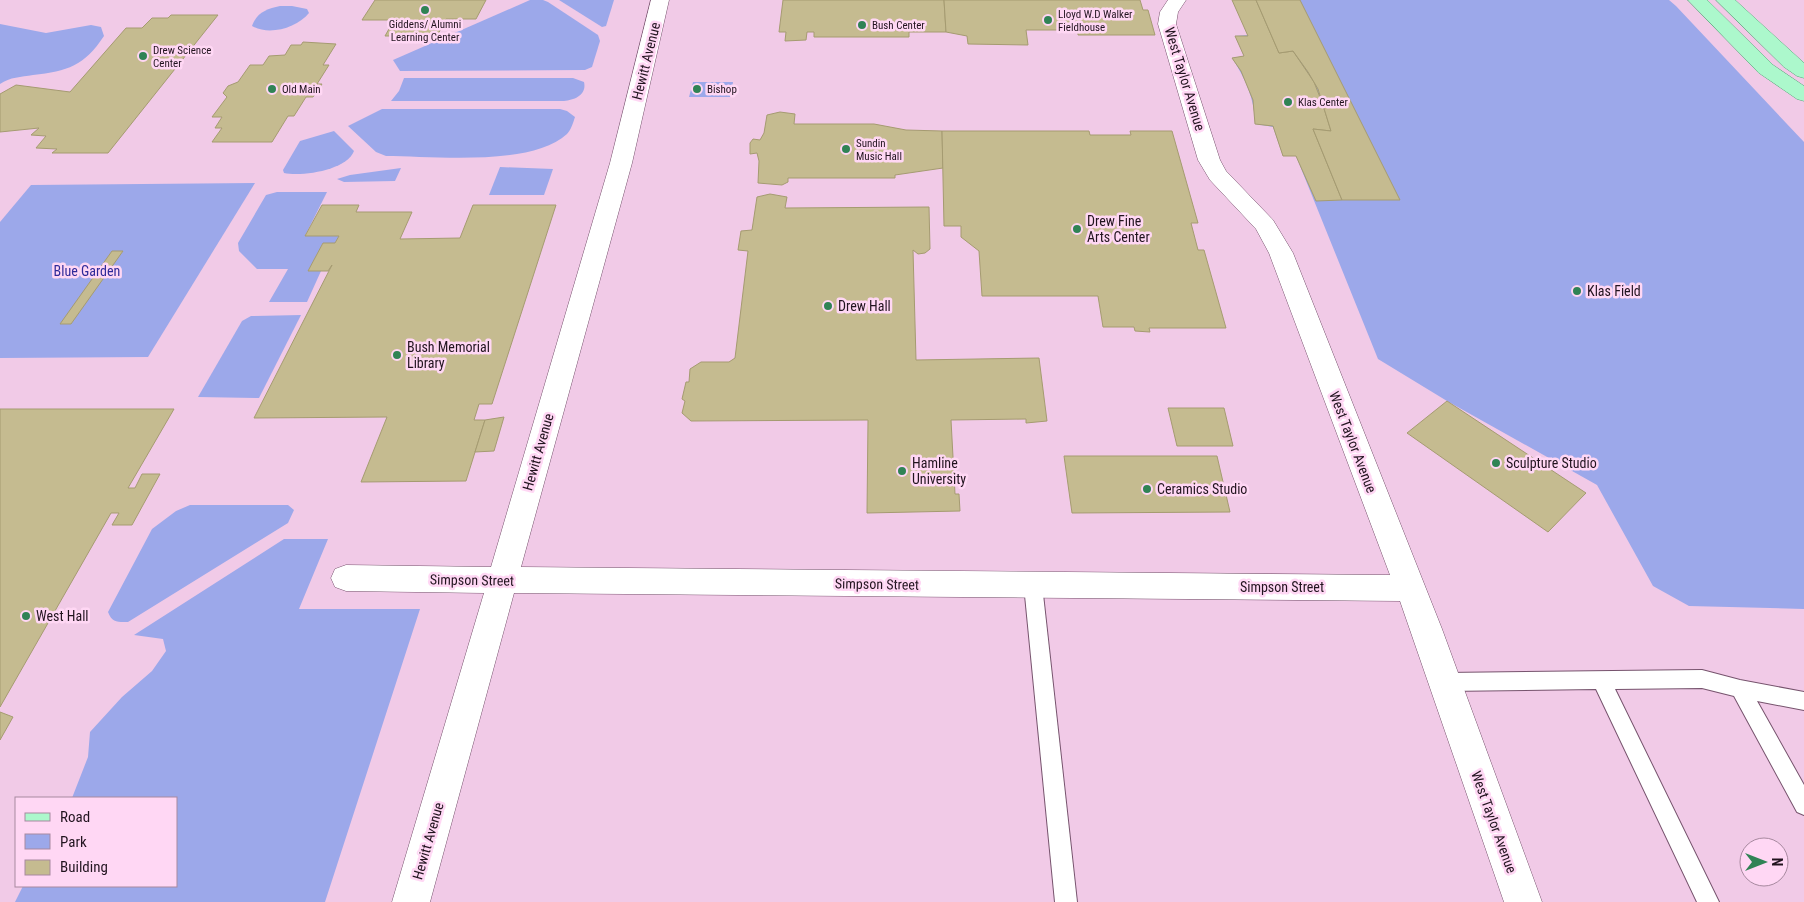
<svg xmlns="http://www.w3.org/2000/svg" width="1804" height="902" font-family="'Roboto Condensed',sans-serif">
  <rect width="100%" height="100%" fill="#f1cae7"/>
  <!-- green -->
  <g fill="#9ca8ea">
    <path d="M530,0h13l5,2 50,33 2,6 -8,26 -7,3 -185,1 -7,-11z"/>
    <path d="M559,0h55l-8,26 -4,1z"/>
    <path d="M1232,0h437l7,6 128,136v467l-115,-3 -36,-20 -56,-101 -150,-84 -69,-42 -82,-203h-13l-10,-29 -18,-3c0,-25 -10,-46 -23,-66l12,-2 -9,-20 13,-1z"/>
    <path d="M280,6h12l15,3 2,4c-12,15 -40,23 -57,13 5,-14 15,-17 28,-20z"/>
    <path d="M0,24l46,9 45,-8 10,2 3,9c-20,30 -36,35 -71,39 -12,2 -23,2 -33,9z"/>
    <path d="M404,78h169l11,4c3,13 -9,18 -20,19h-173l8,-10z"/>
    <path d="M693,82h40l-2,15h-42z"/>
    <path d="M382,109h178l7,2 8,6c-2,6 -4,13 -8,17 -36,33 -134,22 -181,22l-10,-4 -28,-26z"/>
    <path d="M334,131l20,20c-7,19 -52,26 -70,22l-1,-3 17,-29z"/>
    <path d="M500,167l53,2 -9,26h-55z"/>
    <path d="M401,168l-6,13 -51,1 -7,-3 13,-4z"/>
    <path d="M255,183l-107,174 -148,1v-136l31,-37z"/>
    <path d="M277,192h50l-22,44h34l-4,7h-12l-14,27 12,1 -14,31h-38l19,-33h-31l-18,-18 -1,-8 28,-48z"/>
    <path d="M301,315l-42,83 -61,-1 44,-76 9,-5z"/>
    <path d="M190,505h98l6,5 -6,13 -160,99c-10,0 -16,1 -20,-10l44,-83 24,-18z"/>
    <path d="M284,539h44l-29,70h121l-95,293h-310l8,-16h153v-88h-104l16,-41 2,-25 32,-35 30,-26 14,-20 -3,-12 -29,-4z"/>
  </g>
  <!-- building -->
  <g fill="#c5bb90" stroke="#a59b71">
    <path d="M375,0h111l-10,19h-30l-9,17h-52l9,-16h-32z"/>
    <path d="M783,0h161l2,32h-37v5h-95v-5h-7l-1,8 -21,1 1,-9h-7z"/>
    <path d="M944,0h196l3,10h5l7,25h-77v-5h-52l2,15 -60,-1 -1,-8 -21,-4z"/>
    <path d="M1232,0h24l23,53 14,-2 21,31 9,23 8,26 -18,-2 29,71 -26,1 -20,-45h-13l-10,-30 -18,-2 -2,-24 -12,-29 -9,-13 12,-2 -9,-20h13z"/>
    <path d="M1256,0h44l100,200h-58l-29,-71 18,2 -13,-42 -10,-17 -15,-21 -14,2z"/>
    <path d="M171,15h47l-110,138h-56l5,-4 -21,-1 10,-12 -15,-1 8,-7 -39,4v-38l16,-9 54,7 56,-64h16l10,-10h16z"/>
    <path d="M303,42l33,2 -13,21h6l-12,19h5l-9,13h-7l-12,19h-6l-16,26h-60l10,-14h-7l7,-11h-10l15,-20 -4,-4 5,-7 10,-4 12,-17h13l6,-9 16,-1 6,-10h10z"/>
    <path d="M780,112l15,2 -1,10h80l32,6 36,1 1,37 -48,7v3h-107v4l-6,3 -24,-2 1,-22 -2,-8 -7,1v-11l3,-4 7,1 4,-7 3,-18z"/>
    <path d="M942,131h147l1,4h41l-1,-4h42l26,92h-7l7,27h6l22,78h-77l1,4 -15,-1 -1,-4h-31l-5,-31h-116l-3,-45 -18,-14v-11h-17z"/>
    <path d="M770,194l17,3 -2,11 144,-1 1,42 -5,4 -7,1 -5,-4 3,110 123,-2 8,63 -21,2v-4l-75,1 4,74h4l1,17 -93,2 1,-93 -177,1 -9,-8 3,-12 -3,-2 4,-17h3l1,-13 11,-7h28l6,-4 13,-107 -10,-1 3,-19 11,-1 5,-33z"/>
    <path d="M322,205h37l-3,7h56l-12,27 60,-1 13,-33h83l-64,199h-13l-5,16h11l-19,61 -105,1 26,-65 -133,1 78,-153 -4,6h-20l15,-28h12l4,-7h-34z"/>
    <path d="M112,251h11l-52,73h-11z"/>
    <path d="M1447,401l139,92 -38,39 -141,-99z"/>
    <path d="M1168,408h56l9,38h-56z"/>
    <path d="M0,409h174l-46,79h7l7,-14h18l-28,51h-20l7,-12h-8l-111,194z"/>
    <path d="M504,417l-10,34 -19,1 10,-32z"/>
    <path d="M1064,456h153l13,56 -158,1z"/>
    <path d="M0,712l13,5 -13,23z"/>
  </g>
  <g fill="none" stroke-linecap="round" stroke-linejoin="round">
    <defs>
      <g id="lane">
        <path d="M1033,577l6,2 3,6 35,317h-22l-31,-317 3,-6z"/>
        <path d="M1702,670l38,10 64,12v18l-47,-9 47,84v30l-7,-3 -63,-116 -32,-8 -87,1 104,213h-22l-101,-213 -151,2 -7,-3 -3,-6 3,-6 7,-3z"/>
      </g>
      <path id="street" d="M651,0h18l-37,163 -111,404 869,8 -121,-322 -13,-24 -46,-49 -12,-20 -40,-136 2,-12 8,-12h18l-8,12 -2,12 44,136 6,11 47,49 20,33 149,376 100,273h-38l-104,-301 -886,-8 -84,309h-38l92,-309 -138,-2 -11,-4 -4,-9 4,-9 11,-4 145,2 119,-404z"/>
      <g id="primary">
        <path d="M1688,0h19l66,65 31,21v15l-7,-2 -38,-26z"/>
        <path d="M1716,0h19l69,63v15l-7,-2 -13,-9z"/>
      </g>
    </defs>
    <!-- lane casing -->
    <use href="#lane" stroke="#76536d" stroke-width="2"/>
    <!-- street casing -->
    <use href="#street" stroke="#76536d" stroke-width="1"/>
    <!-- primary casing -->
    <use href="#primary" stroke="#58a579" stroke-width="1"/>
    <!-- lane -->
    <use href="#lane" fill="#fff" fill-rule="evenodd"/>
    <!-- street -->
    <use href="#street" fill="#fff" fill-rule="evenodd"/>
    <!-- primary -->
    <use href="#primary" fill="#acf8cc" fill-rule="evenodd"/>
  </g>
  <!-- markers -->
  <g fill="#308355" stroke="#ffd7f4" stroke-width="2">
    <circle cx="425" cy="10" r="5"/>
    <circle cx="1048" cy="20" r="5"/>
    <circle cx="862" cy="25" r="5"/>
    <circle cx="143" cy="56" r="5"/>
    <circle cx="272" cy="89" r="5"/>
    <circle cx="697" cy="89" r="5"/>
    <circle cx="1288" cy="102" r="5"/>
    <circle cx="846" cy="149" r="5"/>
    <circle cx="1077" cy="229" r="5"/>
    <circle cx="1577" cy="291" r="5"/>
    <circle cx="828" cy="306" r="5"/>
    <circle cx="397" cy="355" r="5"/>
    <circle cx="1496" cy="463" r="5"/>
    <circle cx="902" cy="471" r="5"/>
    <circle cx="1147" cy="489" r="5"/>
    <circle cx="26" cy="616" r="5"/>
  </g>
  <g text-anchor="middle" dominant-baseline="central" stroke-width="5" stroke-linejoin="round" paint-order="stroke">
    <!-- far-poi labels -->
    <g font-size="11" fill="#22141f" stroke="#ffd7f4" text-anchor="start">
      <text x="1058" y="14">Lloyd W.D Walker<tspan x="1058" dy="13">Fieldhouse</tspan></text>
      <text x="425" y="24" text-anchor="middle">Giddens/ Alumni<tspan x="425" dy="13">Learning Center</tspan></text>
      <text x="872" y="25">Bush Center</text>
      <text x="153" y="50">Drew Science<tspan x="153" dy="13">Center</tspan></text>
      <text x="282" y="89">Old Main</text>
      <text x="707" y="89">Bishop</text>
      <text x="1298" y="102">Klas Center</text>
      <text x="856" y="143">Sundin<tspan x="856" dy="13">Music Hall</tspan></text>
    </g>
    <!-- street labels -->
    <g font-size="14" fill="#22141f" stroke="#ffd7f4">
      <text transform="translate(646 61) rotate(-76)">Hewitt Avenue</text>
      <text transform="translate(1185 79) rotate(73)">West Taylor Avenue</text>
      <text transform="translate(1353 442) rotate(69)">West Taylor Avenue</text>
      <text transform="translate(538 452) rotate(-74)">Hewitt Avenue</text>
      <text transform="translate(472 580) rotate(1)">Simpson Street</text>
      <text transform="translate(877 584) rotate(1)">Simpson Street</text>
      <text x="1282" y="587">Simpson Street</text>
      <text transform="translate(1494 822) rotate(70)">West Taylor Avenue</text>
      <text transform="translate(428 841) rotate(-74)">Hewitt Avenue</text>
    </g>
    <!-- poi labels -->
    <g font-size="14" fill="#22141f" stroke="#ffd7f4" text-anchor="start">
      <text x="1087" y="221">Drew Fine<tspan x="1087" dy="16">Arts Center</tspan></text>
      <text x="1587" y="291">Klas Field</text>
      <text x="838" y="306">Drew Hall</text>
      <text x="407" y="347">Bush Memorial<tspan x="407" dy="16">Library</tspan></text>
      <text x="912" y="463">Hamline<tspan x="912" dy="16">University</tspan></text>
      <text x="1506" y="463">Sculpture Studio</text>
      <text x="1157" y="489">Ceramics Studio</text>
      <text x="36" y="616">West Hall</text>
    </g>
    <!-- park labels -->
    <g font-size="14" fill="#2f2a99" stroke="#ffd7f4">
      <text x="87" y="271">Blue Garden</text>
    </g>
  </g>
  <!-- legend -->
  <rect x="15" y="797" width="162" height="90" fill="#ffd7f4" stroke="#a7899f"/>
  <rect x="25" y="813" width="25" height="8" fill="#acf8cc" stroke="#a7899f"/>
  <text x="60" y="822" font-size="15" fill="#22141f">Road</text>
  <rect x="25" y="834" width="25" height="15" fill="#9ca8ea" stroke="#a7899f"/>
  <text x="60" y="847" font-size="15" fill="#22141f">Park</text>
  <rect x="25" y="860" width="25" height="15" fill="#c5bb90" stroke="#a7899f"/>
  <text x="60" y="872" font-size="15" fill="#22141f">Building</text>
  <!-- north arrow -->
  <g transform="translate(1764 862) rotate(90)"><circle r="24" fill="#ffd7f4" stroke="#a7899f"/>
  <path d="M0-4L9 19L0 12L-9 19Z" fill="#308355"/>
  <text y="-8" font-size="14" font-weight="bold" text-anchor="middle" fill="#22141f">N</text>
  </g>
</svg>
